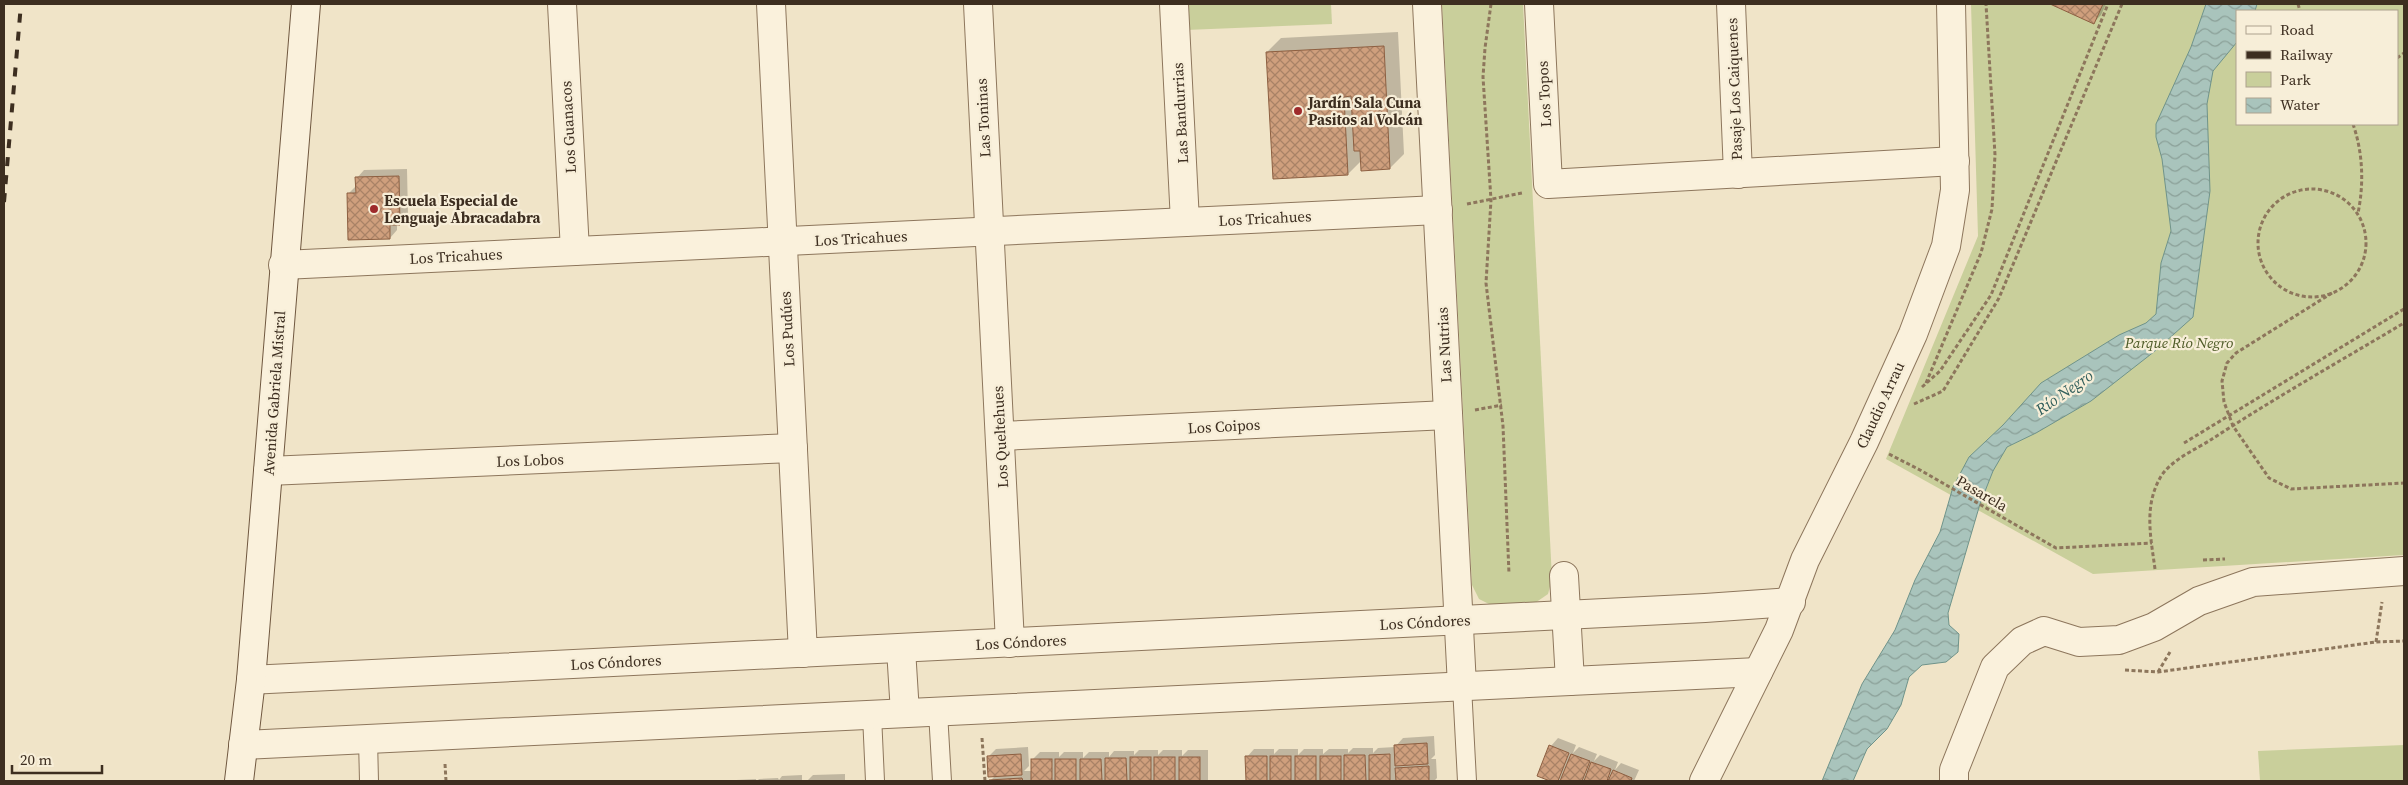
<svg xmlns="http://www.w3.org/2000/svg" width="2408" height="785" font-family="'Source Serif 4',serif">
  <defs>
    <pattern id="water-waves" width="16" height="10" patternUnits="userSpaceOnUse" patternTransform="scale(1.25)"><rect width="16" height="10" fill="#a9c4bc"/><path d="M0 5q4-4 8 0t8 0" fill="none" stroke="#8ba098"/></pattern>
    <pattern id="building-cross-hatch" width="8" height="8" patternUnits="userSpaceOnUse" patternTransform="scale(1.25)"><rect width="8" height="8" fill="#cf9f7d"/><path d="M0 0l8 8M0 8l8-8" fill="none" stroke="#a98266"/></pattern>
  </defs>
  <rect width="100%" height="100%" fill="#f0e4c8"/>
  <!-- park -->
  <g fill="#c9cf9b" fill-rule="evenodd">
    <path d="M1185,4h146l1,20 -146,6z"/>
    <path d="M1442,4h81l29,575 -4,15 -13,9 -42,3 -14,-7 -7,-14z"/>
    <path d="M1971,4h433v551l-311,19 -207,-115 92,-223zM2237,11h160v113h-160z"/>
    <path d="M2404,745v36h-144l-2,-30z"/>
  </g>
  <!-- water -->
  <path fill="url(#water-waves)" stroke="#6f938a" d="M2206,4h51l-2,7h-18v31l-24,29 -6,33 3,87 -17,126 -38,34 -64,50 -55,32 -29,14 -14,24 -13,33 -32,109 1,12 10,9 -1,18 -12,10 -24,3 -13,12 -8,28 -14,24 -20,20 -14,32h-31l40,-97 33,-54 20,-50 25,-48 13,-45 16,-30 34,-32 38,-42 78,-48 27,-12 10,-9 5,-51 10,-32 -9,-72 -6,-22v-13l35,-77z"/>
  <!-- shadow -->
  <g fill="#0003">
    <path d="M2053,4h53l-5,11 -8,8z"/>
    <path d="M1398,32l6,122 -14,14 -28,-8 -14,14 -81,-122 14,-14z"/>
    <path d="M407,169l1,47 -11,8v6l-7,8 -42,-44 9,-9v-7l7,-8z"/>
    <path d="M1434,736l1,19 -4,4h5l1,19 -3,3h-37v-2l-2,2h-148v-24l7,-8h20v5l5,-5h19v6l6,-6h19v5l6,-5h19v4l5,-5h20v5l5,-5 17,-1 8,-9z"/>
    <path d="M1558,738l18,7 -3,8 6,-6 18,7 -3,7 6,-6 18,7 -3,8 6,-7 18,7 -5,11h-73l2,-4 -5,4h-4l-15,-6 12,-29z"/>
    <path d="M1028,747l1,19 -5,5h8v-11l8,-8h19v5l5,-5h19v6l6,-6h20v5l5,-6h20v4l5,-5h19v5l5,-5h19v6l6,-6h20v31h-218l6,-6 -7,-19 7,-7z"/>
    <path d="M845,774v7h-38l6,-6z"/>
    <path d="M802,775v6h-45l2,-2 19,-1 1,2 3,-4z"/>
    <path d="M756,779v2h-21l1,-1z"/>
  </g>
  <!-- building -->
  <g fill="url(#building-cross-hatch)" stroke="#8d5f41">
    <path d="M2050,4h53l-9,20z"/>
    <path d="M1384,46l6,123 -29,2 -1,-20h-6l-3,-55 -7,1 4,78 -75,4 -7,-127z"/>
    <path d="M399,176l1,49h-10v14l-42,1 -1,-47h9l-1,-16z"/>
    <path d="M1427,743l1,21 -33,2 -1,-21z"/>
    <path d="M1549,745l20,8 -11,28h-8l-13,-5z"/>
    <path d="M1021,754l1,21 -34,2 -1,-21z"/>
    <path d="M1390,754v27h-21v-26z"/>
    <path d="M1571,754l19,7 -8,20h-22z"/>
    <path d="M1344,755h21l1,26h-22z"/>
    <path d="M1245,756h22v25h-21z"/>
    <rect x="1270" y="756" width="21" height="25"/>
    <rect x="1295" y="756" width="21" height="25"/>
    <rect x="1320" y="756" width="21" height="25"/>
    <rect x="1130" y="757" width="21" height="24"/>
    <rect x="1154" y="757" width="21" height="24"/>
    <rect x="1179" y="757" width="21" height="24"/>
    <path d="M1105,758h21l1,23h-22z"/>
    <rect x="1031" y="759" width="21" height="22"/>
    <rect x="1055" y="759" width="21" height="22"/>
    <path d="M1080,759h21l1,22h-22z"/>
    <path d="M1591,762l20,7 -4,12h-23z"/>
    <path d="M1429,766v15h-33l-1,-13z"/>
    <path d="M1613,770l19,8 -1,3h-23z"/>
    <path d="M1022,778l1,3h-34v-1z"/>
  </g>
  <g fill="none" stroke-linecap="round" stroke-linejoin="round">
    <defs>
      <g id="lane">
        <path d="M1462,686l5,95"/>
        <path d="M938,712l4,69"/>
        <path d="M872,715l3,66"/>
        <path d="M368,739l1,42"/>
      </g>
      <g id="street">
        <path d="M562,4l13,247"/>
        <path d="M771,4l32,649"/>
        <path d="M978,4l32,639"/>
        <path d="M1174,4l11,218"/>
        <path d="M1427,4l35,682"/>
        <path d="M1539,4l9,180 407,-23"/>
        <path d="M1731,4l7,170"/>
        <path d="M283,265l1155,-55"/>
        <path d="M1000,436l448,-21"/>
        <path d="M268,471l525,-23"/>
        <path d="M1564,576l6,105"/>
        <path d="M901,649l4,64"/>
        <path d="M251,680l1454,-72 86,-6"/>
        <path d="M243,745l1515,-73"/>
        <path d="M1704,781l75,-151 26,-70 59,-118 49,-108 33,-88 9,-56 -4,-186"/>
        <path d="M1954,781v-11l41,-103 27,-26 22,-10 35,11 40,-2 35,-13 45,-26 54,-19 151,-11"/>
      </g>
      <path id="secondary" d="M239,781l12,-101 55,-676"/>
    </defs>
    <!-- lane casing -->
    <use href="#lane" stroke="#8d765c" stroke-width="20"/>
    <!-- street casing -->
    <use href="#street" stroke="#8d765c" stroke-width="30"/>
    <!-- secondary casing -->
    <use href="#secondary" stroke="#6f573f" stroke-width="30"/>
    <!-- path -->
    <g stroke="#8d765c" stroke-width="3" stroke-dasharray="4 2.5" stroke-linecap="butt">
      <path d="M1491,4l-6,44 -2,29 8,123 -5,83 17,143 6,148"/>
      <path d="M2298,4l2,7"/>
      <path d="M2397,58l7,-5"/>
      <path d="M2353,124c10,29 11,60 5,89"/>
      <circle cx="2312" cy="243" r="54"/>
      <path d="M1467,204l55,-11"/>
      <path d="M2332,293l-96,60 -9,10 -5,18 2,21 9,24 36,52 22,11 113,-6"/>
      <path d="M1926,383l55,-130 11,-44 3,-54 -9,-151"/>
      <path d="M1922,387l18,-16 51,-76 117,-291"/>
      <path d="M1914,404l29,-13 56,-93 123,-294"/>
      <path d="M1475,410l27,-5"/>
      <path d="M2184,443l220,-134"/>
      <path d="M1889,454l31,16 136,78 96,-5"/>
      <path d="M2203,560l22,-1"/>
      <path d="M2155,569c-4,-30 -11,-61 4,-89 9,-19 36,-30 53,-41 63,-41 128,-78 192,-116"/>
      <path d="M2376,642l6,-40"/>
      <path d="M2125,670l33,2 218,-30 28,-1"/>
      <path d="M2158,672l12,-20"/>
      <path d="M982,738l3,43"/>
      <path d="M445,764l1,17"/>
    </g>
    <!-- lane -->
    <use href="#lane" stroke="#faf1dc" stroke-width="18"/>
    <!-- street -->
    <use href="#street" stroke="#faf1dc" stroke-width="28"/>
    <!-- secondary -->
    <use href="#secondary" stroke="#faf1dc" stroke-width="28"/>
    <!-- rail -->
    <path stroke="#3d2e20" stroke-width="4" stroke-dasharray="9 9" stroke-linecap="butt" d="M4,202l17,-198"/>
  </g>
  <!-- markers -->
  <g fill="#9e2a2b" stroke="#f7eed8" stroke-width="2">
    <circle cx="1298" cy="111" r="5"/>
    <circle cx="374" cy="209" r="5"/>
  </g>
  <g text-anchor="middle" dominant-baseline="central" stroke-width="4.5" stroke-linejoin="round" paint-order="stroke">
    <!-- street labels -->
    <g font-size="15" fill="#3d2e20" stroke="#f7eed8">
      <text transform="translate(1734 89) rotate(-92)">Pasaje Los Caiquenes</text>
      <text transform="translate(1544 94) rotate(-93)">Los Topos</text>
      <text transform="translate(1180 113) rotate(-93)">Las Bandurrias</text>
      <text transform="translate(983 118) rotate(-93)">Las Toninas</text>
      <text transform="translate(568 127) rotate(-93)">Los Guanacos</text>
      <text transform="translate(1265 218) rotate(-3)">Los Tricahues</text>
      <text transform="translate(861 238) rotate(-3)">Los Tricahues</text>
      <text transform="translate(456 256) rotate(-3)">Los Tricahues</text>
      <text transform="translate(787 329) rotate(-93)">Los Pudúes</text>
      <text transform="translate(1444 345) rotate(-93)">Las Nutrias</text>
      <text transform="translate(274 393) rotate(-86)">Avenida Gabriela Mistral</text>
      <text transform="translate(1880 405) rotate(-65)">Claudio Arrau</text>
      <text transform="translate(1224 426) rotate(-3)">Los Coipos</text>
      <text transform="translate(1000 437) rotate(-93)">Los Queltehues</text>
      <text transform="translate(530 460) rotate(-2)">Los Lobos</text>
      <text transform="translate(1982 493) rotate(30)">Pasarela</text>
      <text transform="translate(1425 622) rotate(-3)">Los Cóndores</text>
      <text transform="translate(1021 642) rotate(-3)">Los Cóndores</text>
      <text transform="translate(616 662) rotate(-3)">Los Cóndores</text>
    </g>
    <!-- poi labels -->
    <g font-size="15" font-weight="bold" fill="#3d2e20" stroke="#f7eed8" text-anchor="start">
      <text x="1308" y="102">Jardín Sala Cuna<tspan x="1308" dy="17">Pasitos al Volcán</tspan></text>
      <text x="384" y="200">Escuela Especial de<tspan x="384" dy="17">Lenguaje Abracadabra</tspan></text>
    </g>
    <!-- park labels -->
    <g font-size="15" font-style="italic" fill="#4d5a26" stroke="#f7eed8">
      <text x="2179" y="342">Parque Río Negro</text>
    </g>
    <!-- water labels -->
    <g font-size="16" font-style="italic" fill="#2f5d5a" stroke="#f7eed8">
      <text transform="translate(2064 392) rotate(-35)">Río Negro</text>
    </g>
  </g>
  <!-- border -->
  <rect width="2408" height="785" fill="none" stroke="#3d2e20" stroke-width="10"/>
  <!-- legend -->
  <rect x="2236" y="10" width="162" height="115" fill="#f7eed8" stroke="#ada18e"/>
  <rect x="2246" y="26" width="25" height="8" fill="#faf1dc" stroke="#ada18e"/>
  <text x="2280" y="35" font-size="15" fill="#3d2e20">Road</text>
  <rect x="2246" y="51" width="25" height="8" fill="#3d2e20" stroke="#ada18e"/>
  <text x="2280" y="60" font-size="15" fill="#3d2e20">Railway</text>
  <rect x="2246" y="72" width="25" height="15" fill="#c9cf9b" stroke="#ada18e"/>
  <text x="2280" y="85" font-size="15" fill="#3d2e20">Park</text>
  <rect x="2246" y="98" width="25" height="15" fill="url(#water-waves)" stroke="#ada18e"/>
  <text x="2280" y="110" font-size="15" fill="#3d2e20">Water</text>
  <!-- scale -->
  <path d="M12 765v8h90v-8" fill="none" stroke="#3d2e20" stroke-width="2.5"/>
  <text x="20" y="765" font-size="15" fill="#3d2e20" stroke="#f7eed8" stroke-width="4" paint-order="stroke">20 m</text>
</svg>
